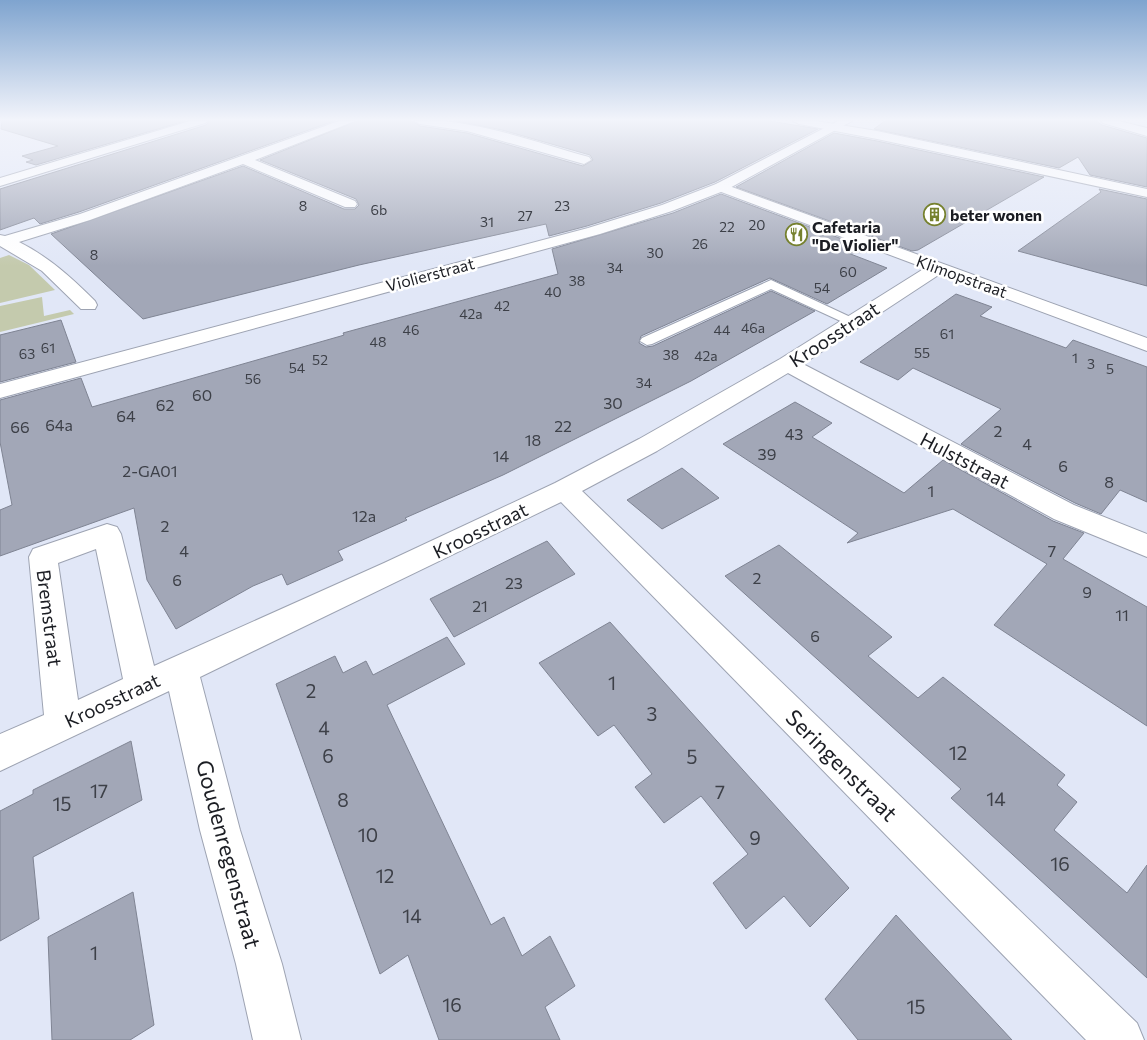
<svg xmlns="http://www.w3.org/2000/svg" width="1147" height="1040" font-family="Commissioner,sans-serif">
  <rect width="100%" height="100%" fill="#e1e7f7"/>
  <!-- green -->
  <g fill="#c4caad">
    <path d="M9,255l20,10 26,25 -55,13v-45z"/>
    <path d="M42,297l2,19 26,-6 4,4 -74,18v-26z"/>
  </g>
  <!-- building -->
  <g fill="#a2a7b7" stroke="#7f8493">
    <path d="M2,121h183l-149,44 -10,-3 7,-2 -11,-4 36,-10 -57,-17z"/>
    <path d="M209,121h125l-255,91 -39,12 -6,-6 -34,12v-41l206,-64z"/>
    <path d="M357,121h55l8,5 47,7 116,33 10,-6 -3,-5 -88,-25 -46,-9h314l48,8 -103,53 -54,21 -74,23 -38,10 -3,-12 -187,41 -216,54 -92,-85 192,-68 101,43h11l4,-4 -3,-6 -96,-39z"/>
    <path d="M885,121h211l6,4 45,13v49l-57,-12 -12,-18 -19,11 -185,-39z"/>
    <path d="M834,133l43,8 167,36 -126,73 -6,1 -176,-64z"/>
    <path d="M1099,189l48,10v87l-129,-35 83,-59z"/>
    <path d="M721,194l156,58 -29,1 39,15 -60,36 -57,-26 -129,58 -2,7 7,4 7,-1 118,-55 44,20 -124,70 -188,94 -98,43 2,2 -69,31 5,9 -56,25 -5,-11 -29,12 -77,43 -29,-49 -13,-72 -134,48v-46l12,-5 -12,-63v-42l81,-22 11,29 249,-71 3,-1 -1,-2 215,-59 -6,-25 121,-36z"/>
    <path d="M956,294l36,13 -12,9 86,32 7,-8 74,27v135l-27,-12 -19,24 -26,-11 -114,-59 40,-35 -88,-41 -15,12 -38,-18z"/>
    <path d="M61,320l15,42 -76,20v-47z"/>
    <path d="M795,402l37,21 -20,14 92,56 39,-33 110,61 31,12 -21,26 84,48v119l-153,-101 53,-61 -94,-55 -106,34 11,-10 -135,-89z"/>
    <path d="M682,468l37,30 -57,31 -35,-29z"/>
    <path d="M547,541l28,33 -121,63 -24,-38z"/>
    <path d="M779,545l113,92 -24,19 50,42 25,-21 122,98 -8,10 20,17 -23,28 73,63 20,-28v113l-196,-180 10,-9 -236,-213z"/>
    <path d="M610,622l239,266 -39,39 -26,-31 -38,33 -33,-46 35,-29 -47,-58 -37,27 -29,-36 17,-13 -38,-49 -16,11 -59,-73z"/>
    <path d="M447,637l18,27 -78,41 104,220 13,-8 18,39 28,-20 25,50 -30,21 15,33h-121l-31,-85 -28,19 -104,-290 59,-28 8,17 23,-12 7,14z"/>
    <path d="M131,741l11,59 -109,57 6,62 -39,22v-130l33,-17v-4z"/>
    <path d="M133,892l21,133 -24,15h-78l-4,-103z"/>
    <path d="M896,915l23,25 93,100h-154l-33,-41z"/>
  </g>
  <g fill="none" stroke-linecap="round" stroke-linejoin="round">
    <defs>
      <path id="lane" d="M771,280l88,41 -2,3h-10l-76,-35 -119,55 -5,1 -7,-4 2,-3z"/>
      <g id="street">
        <path d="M190,121h17l-2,2 -205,63v-8z"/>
        <path d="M339,121h16l-100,39 100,41 2,3 -2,3h-10l-102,-43 -153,56 -71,22c30,15 53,36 76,59l2,4 -2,4h-14l-39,-38 -42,-25v-11l5,1 75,-22z"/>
        <path d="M414,121c53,-5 123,22 175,36l2,3 -7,4 -117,-33 -47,-7z"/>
        <path d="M793,121h23l61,10 270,58v8l-270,-58 -78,-15z"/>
        <path d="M1101,121h18l28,7v8l-44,-13z"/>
        <path d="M721,183l426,155v13l-207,-77 -137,90 271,141 73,29v23l-93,-38 -266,-146 -131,78 -75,40 555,532 7,17h-58l-525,-538 -361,175 40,153 42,134 19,76h-48l-17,-76 -36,-134 -31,-139 -169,80v-37l44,-19 -15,-158 4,-8 74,-25 10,3 4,7 33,132 230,-103 171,-80 84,-44 141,-80 145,-91 -209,-78 -2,-3 2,-3zM96,549l27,130 -45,21 -20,-137z"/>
      </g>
      <path id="secondary" d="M838,121h14l-126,69 -54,21 -72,23 -600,164v-14l588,-156 74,-23 54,-21z"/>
    </defs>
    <!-- lane casing -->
    <use href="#lane" stroke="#9da3b2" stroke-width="2"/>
    <!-- street casing -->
    <use href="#street" stroke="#9da3b2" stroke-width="2"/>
    <!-- secondary casing -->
    <use href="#secondary" stroke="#9da3b2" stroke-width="2"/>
    <!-- lane -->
    <use href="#lane" fill="#fff" fill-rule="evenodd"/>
    <!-- street -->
    <use href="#street" fill="#fff" fill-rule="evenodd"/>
    <!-- secondary -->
    <use href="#secondary" fill="#fff" fill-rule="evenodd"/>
  </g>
  <!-- sky -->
  <linearGradient id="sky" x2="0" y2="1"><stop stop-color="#7fa4cf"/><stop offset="0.45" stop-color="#f2f4fb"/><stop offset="1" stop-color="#f2f4fb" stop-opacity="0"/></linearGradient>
  <rect width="1147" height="266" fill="url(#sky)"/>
  <!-- icons -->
  <defs>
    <symbol id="building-ring" viewBox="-11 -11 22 22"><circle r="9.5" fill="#fff" stroke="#76812e" stroke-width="1.5"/><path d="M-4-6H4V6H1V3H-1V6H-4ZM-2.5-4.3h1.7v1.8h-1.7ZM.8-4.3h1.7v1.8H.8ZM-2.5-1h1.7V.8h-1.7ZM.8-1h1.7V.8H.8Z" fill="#76812e"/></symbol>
    <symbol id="restaurant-ring" viewBox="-11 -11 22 22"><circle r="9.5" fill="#fff" stroke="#76812e" stroke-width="1.5"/><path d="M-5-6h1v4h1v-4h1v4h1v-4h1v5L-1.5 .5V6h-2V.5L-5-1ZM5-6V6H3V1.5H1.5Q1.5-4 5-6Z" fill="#76812e"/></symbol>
  </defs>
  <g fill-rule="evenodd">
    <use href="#building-ring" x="922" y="202" width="25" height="25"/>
    <use href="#restaurant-ring" x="784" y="222" width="25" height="25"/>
  </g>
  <g text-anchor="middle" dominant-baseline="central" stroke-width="5" stroke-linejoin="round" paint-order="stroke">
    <!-- far-number labels -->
    <g font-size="14" fill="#3d4048">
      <text x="303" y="205">8</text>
      <text x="562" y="205">23</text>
      <text x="379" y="209">6b</text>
      <text x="525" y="215">27</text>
      <text x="487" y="221">31</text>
      <text x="757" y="224">20</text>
      <text x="727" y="226">22</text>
      <text x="700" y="243">26</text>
      <text x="655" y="252">30</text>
      <text x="94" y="254">8</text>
      <text x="615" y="267">34</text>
      <text x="848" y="271">60</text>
      <text x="577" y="280">38</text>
      <text x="822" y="287">54</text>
      <text x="553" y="291">40</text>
      <text x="502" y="305">42</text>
      <text x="471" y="313">42a</text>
      <text x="753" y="327">46a</text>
      <text x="411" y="329">46</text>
      <text x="722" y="329">44</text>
      <text x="947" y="333">61</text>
      <text x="378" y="341">48</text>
      <text x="48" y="347">61</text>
      <text x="922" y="352">55</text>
      <text x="27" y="353">63</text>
      <text x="671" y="354">38</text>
      <text x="706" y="355">42a</text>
      <text x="1075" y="357">1</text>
      <text x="320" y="359">52</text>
      <text x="1091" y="363">3</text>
      <text x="297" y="367">54</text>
      <text x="1110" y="368">5</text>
      <text x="253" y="378">56</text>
      <text x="644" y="382">34</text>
    </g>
    <!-- far-poi labels -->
    <g font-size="16" font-weight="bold" fill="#1b1d23" stroke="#fff" text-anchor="start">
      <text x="950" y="214">beter wonen</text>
      <text x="812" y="226">Cafetaria<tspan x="812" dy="18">"De Violier"</tspan></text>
    </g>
    <!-- far-street labels -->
    <g font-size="16" fill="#1b1d23" stroke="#fff">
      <text transform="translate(430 274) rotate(-15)">Violierstraat</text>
      <text transform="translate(962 276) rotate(20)">Klimopstraat</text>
    </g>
    <!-- number labels -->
    <g font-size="16" fill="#3d4048">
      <text x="202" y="394">60</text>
      <text x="613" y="402">30</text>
      <text x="165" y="404">62</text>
      <text x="126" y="415">64</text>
      <text x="59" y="424">64a</text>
      <text x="563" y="425">22</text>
      <text x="20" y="426">66</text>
      <text x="998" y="430">2</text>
      <text x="794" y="433">43</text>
      <text x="533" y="439">18</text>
      <text x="1027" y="443">4</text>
      <text x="767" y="453">39</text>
      <text x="501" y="455">14</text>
      <text x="1063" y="465">6</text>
      <text x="150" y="470">2-GA01</text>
      <text x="1109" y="481">8</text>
      <text x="931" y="490">1</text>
      <text x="364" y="515">12a</text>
      <text x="165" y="525">2</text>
      <text x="184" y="550">4</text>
      <text x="1052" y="550">7</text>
      <text x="757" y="577">2</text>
      <text x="177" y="579">6</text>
      <text x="514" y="582">23</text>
      <text x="1087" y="591">9</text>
      <text x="480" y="605">21</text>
      <text x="1122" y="614">11</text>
      <text x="815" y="635">6</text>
    </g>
    <!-- street labels -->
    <g font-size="19" fill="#1b1d23" stroke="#fff">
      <text transform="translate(834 334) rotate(-33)">Kroosstraat</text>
      <text transform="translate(965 460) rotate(28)">Hulststraat</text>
      <text transform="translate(480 530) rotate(-26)">Kroosstraat</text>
      <text transform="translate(50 618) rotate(83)">Bremstraat</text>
      <text transform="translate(112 700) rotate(-25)">Kroosstraat</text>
    </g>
    <!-- near-number labels -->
    <g font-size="19" fill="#3d4048">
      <text x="612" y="682">1</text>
      <text x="311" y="690">2</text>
      <text x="652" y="713">3</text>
      <text x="324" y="727">4</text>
      <text x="958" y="752">12</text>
      <text x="328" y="755">6</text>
      <text x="692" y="756">5</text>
      <text x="99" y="790">17</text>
      <text x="720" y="791">7</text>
      <text x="996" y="798">14</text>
      <text x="343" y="799">8</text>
      <text x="62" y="803">15</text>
      <text x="368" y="834">10</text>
      <text x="755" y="837">9</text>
      <text x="1060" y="863">16</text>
      <text x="385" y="875">12</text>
      <text x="412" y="915">14</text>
      <text x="94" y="952">1</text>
      <text x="452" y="1004">16</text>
      <text x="916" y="1006">15</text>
    </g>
    <!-- near-street labels -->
    <g font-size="22" fill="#1b1d23" stroke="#fff">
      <text transform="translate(842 765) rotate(45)">Seringenstraat</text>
      <text transform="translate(229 854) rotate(75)">Goudenregenstraat</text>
    </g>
  </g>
</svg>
